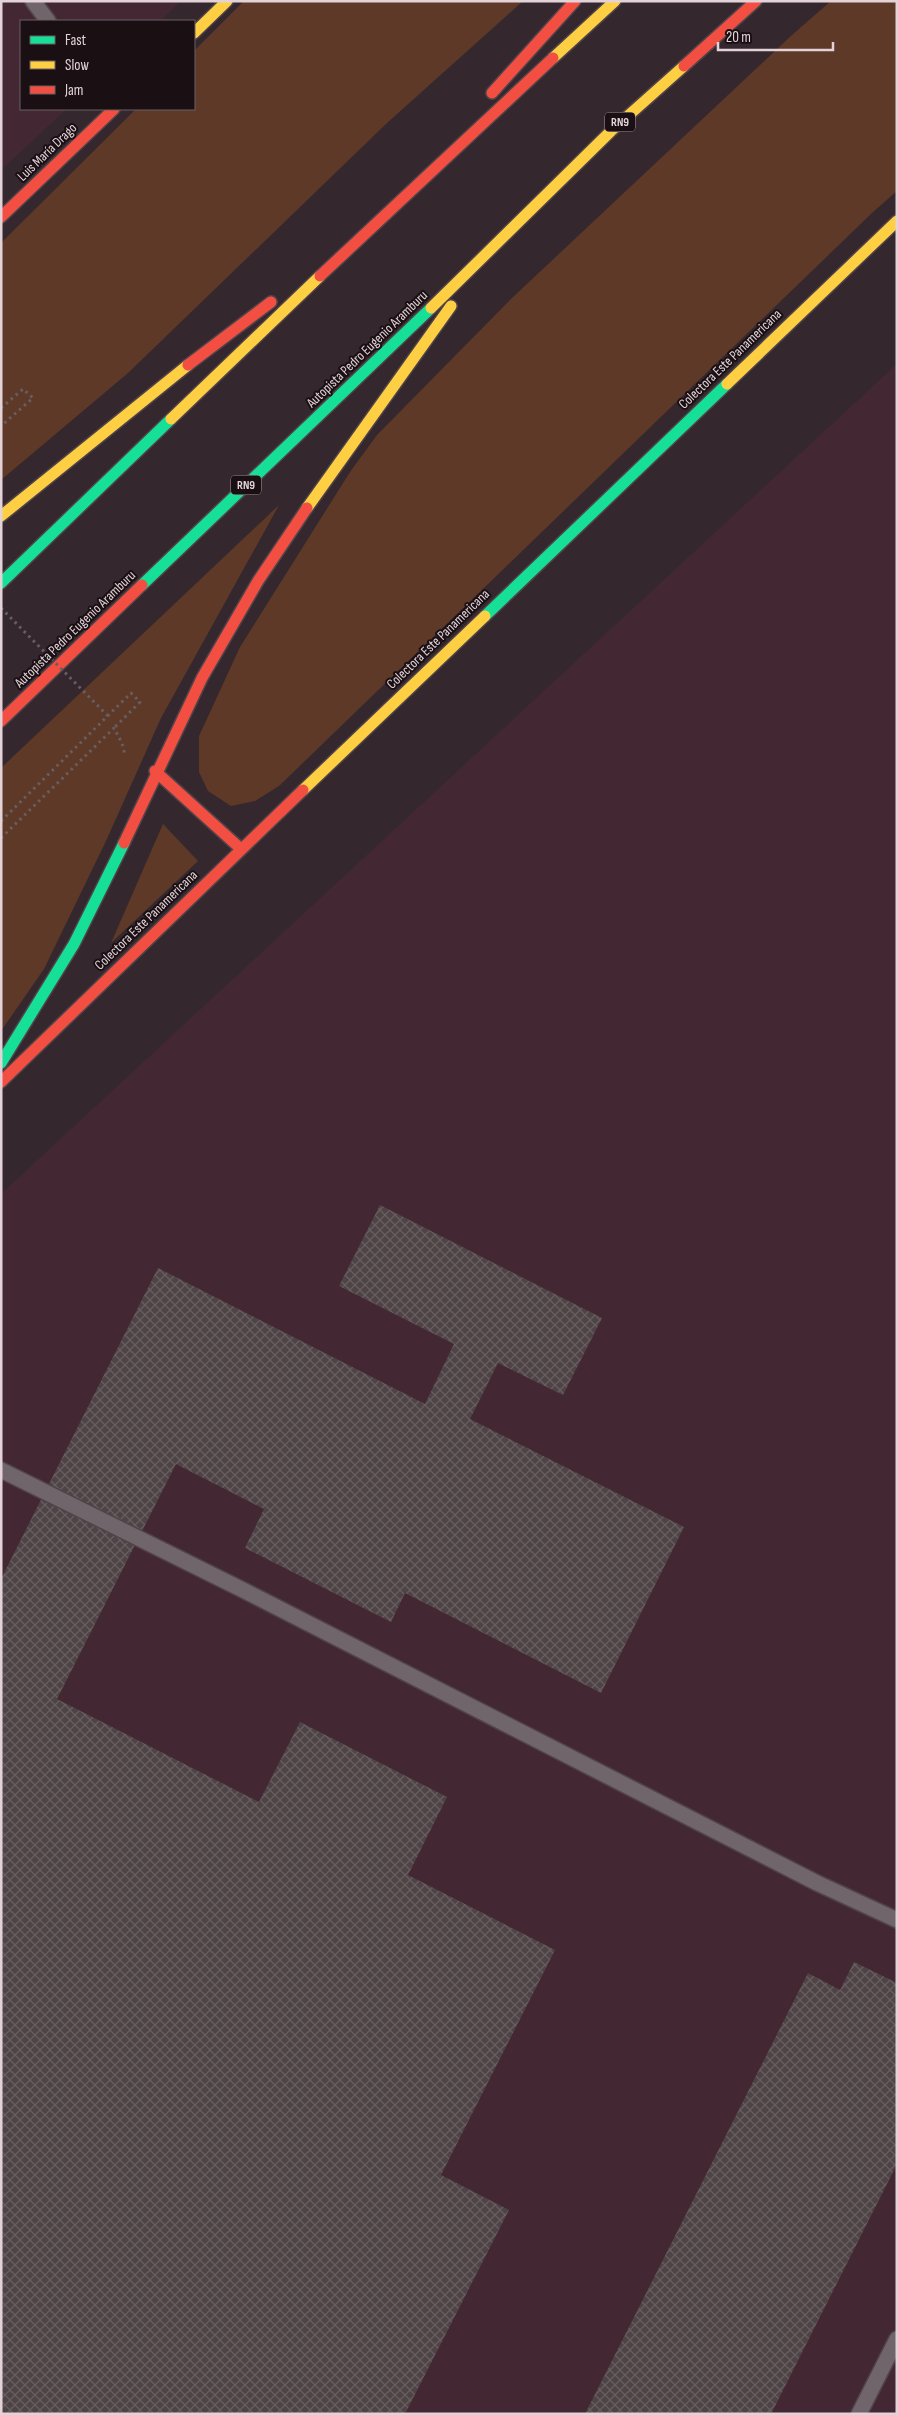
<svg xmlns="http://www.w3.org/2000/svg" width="898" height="2415" font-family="'Sofia Sans Condensed',sans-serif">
  <defs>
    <pattern id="building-cross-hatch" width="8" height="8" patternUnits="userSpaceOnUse" patternTransform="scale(1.25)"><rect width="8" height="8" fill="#4e4446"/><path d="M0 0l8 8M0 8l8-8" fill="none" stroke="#675e60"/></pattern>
  </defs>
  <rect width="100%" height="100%" fill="#34282e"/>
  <!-- built -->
  <g fill="#432834">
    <path d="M1,1h180l-21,20h-139v88h45l-65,61z"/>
    <path d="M897,364v2050h-896v-1220z"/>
  </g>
  <!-- grass -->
  <g fill="#5e3927">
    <path d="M244,1h279l-136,122 -259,250 -127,107v-237l135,-134h58v-58z"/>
    <path d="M831,1h66v190l-24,21 -594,574 -24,15 -24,5 -23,-15 -9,-19v-36l41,-89 110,-175 27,-37 135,-137 280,-263z"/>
    <path d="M279,505l-118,213 -55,123 -62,128 -43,62v-263z"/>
    <path d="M163,824l35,37 -87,82z"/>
  </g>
  <!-- building -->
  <g fill="url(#building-cross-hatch)">
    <path d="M380,1205l222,113 -39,77 -65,-32 -28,56 214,108 -83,166 -196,-100 -14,29 -146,-74 19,-39 -88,-45 -119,235 202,103 41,-80 147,75 -39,78 147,75 -114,225 68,35 -104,204h-404v-835l157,-311 267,136 29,-60 -115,-58z"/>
    <path d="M854,1962l43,21v181l-126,250h-186l223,-441 32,17z"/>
  </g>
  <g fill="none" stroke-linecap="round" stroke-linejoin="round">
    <defs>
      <g id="lane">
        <path d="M33,1l15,20"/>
        <path d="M1,1470l244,121 572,292 80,37"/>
        <path d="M859,2414l38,-75"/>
      </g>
      <g id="fast">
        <path d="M1,583l170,-164"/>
        <path d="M142,585l289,-277"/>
        <path d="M485,616l242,-232"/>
        <path d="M1,1063l73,-119 50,-101"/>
      </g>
      <g id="slow">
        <path d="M194,33l33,-32"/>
        <path d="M553,58l62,-57"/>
        <path d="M431,308l180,-177 73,-65"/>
        <path d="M727,384l170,-163"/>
        <path d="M171,419l149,-143"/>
        <path d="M307,508l144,-202"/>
        <path d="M1,516l187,-151"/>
        <path d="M303,790l182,-174"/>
      </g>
      <g id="jam">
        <path d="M684,66l72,-65"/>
        <path d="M492,93l83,-92"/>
        <path d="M1,217l113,-108"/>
        <path d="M320,276l233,-218"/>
        <path d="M188,365l83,-63"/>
        <path d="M1,721l141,-136"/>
        <path d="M155,771l86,78"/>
        <path d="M124,843l78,-165 56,-97 49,-73"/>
        <path d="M1,1082l302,-292"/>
      </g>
    </defs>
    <!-- lane casing -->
    <use href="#lane" stroke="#504449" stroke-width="18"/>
    <!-- fast casing -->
    <use href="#fast" stroke="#504449" stroke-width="14"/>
    <!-- slow casing -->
    <use href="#slow" stroke="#504449" stroke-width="14"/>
    <!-- jam casing -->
    <use href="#jam" stroke="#504449" stroke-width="14"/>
    <!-- path -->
    <g stroke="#675e62" stroke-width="3" stroke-dasharray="2.5 4" stroke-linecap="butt">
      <path d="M1,408l22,-19 10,9 -32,28"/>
      <path d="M1,821l130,-128 9,9 -26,26"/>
      <path d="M1,838l113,-110 8,15 3,12"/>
    </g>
    <!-- lane -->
    <use href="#lane" stroke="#70656a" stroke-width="15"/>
    <!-- fast -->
    <use href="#fast" stroke="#16e098" stroke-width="11"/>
    <!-- slow -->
    <use href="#slow" stroke="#ffcf43" stroke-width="11"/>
    <!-- jam -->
    <use href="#jam" stroke="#f24e42" stroke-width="11"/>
    <!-- path-bridge -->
    <path stroke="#675e62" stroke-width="3" stroke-dasharray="2.5 4" stroke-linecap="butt" d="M1,608l107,108"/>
  </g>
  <g text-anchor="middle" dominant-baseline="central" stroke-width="4" stroke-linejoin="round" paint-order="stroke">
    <!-- shield labels -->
    <g fill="#1a1014" stroke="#a7989e" stroke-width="1">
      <rect x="605" y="112.5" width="30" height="19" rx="4"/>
      <rect x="231" y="475.5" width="30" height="19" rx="4"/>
    </g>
    <g font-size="12" font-weight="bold" fill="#e3d3d9">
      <text x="620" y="122">RN9</text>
      <text x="246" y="485">RN9</text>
    </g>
    <!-- street labels -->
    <g font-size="14" fill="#e3d3d9" stroke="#1a1014">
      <text transform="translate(47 152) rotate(-44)">Luis María Drago</text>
      <text transform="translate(367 349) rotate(-44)">Autopista Pedro Eugenio Aramburu</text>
      <text transform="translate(730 359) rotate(-44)">Colectora Este Panamericana</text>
      <text transform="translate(75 629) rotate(-44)">Autopista Pedro Eugenio Aramburu</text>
      <text transform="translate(438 639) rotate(-44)">Colectora Este Panamericana</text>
      <text transform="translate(146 920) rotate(-44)">Colectora Este Panamericana</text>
    </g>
  </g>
  <!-- border -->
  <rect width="898" height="2415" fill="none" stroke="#e3d3d9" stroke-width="5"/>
  <!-- legend -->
  <rect x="20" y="20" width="175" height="90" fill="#1a1014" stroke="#6a5e63"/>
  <rect x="30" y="36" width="25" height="8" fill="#16e098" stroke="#6a5e63"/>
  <text x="65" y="45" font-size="15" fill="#e3d3d9">Fast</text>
  <rect x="30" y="61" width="25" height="8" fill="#ffcf43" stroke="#6a5e63"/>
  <text x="65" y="70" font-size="15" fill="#e3d3d9">Slow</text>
  <rect x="30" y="86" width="25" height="8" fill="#f24e42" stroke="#6a5e63"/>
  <text x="65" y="95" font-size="15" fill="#e3d3d9">Jam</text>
  <!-- scale -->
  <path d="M718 42v8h115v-8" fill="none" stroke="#e3d3d9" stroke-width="2.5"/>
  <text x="726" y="42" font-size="15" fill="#e3d3d9" stroke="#1a1014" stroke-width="4" paint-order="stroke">20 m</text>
</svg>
